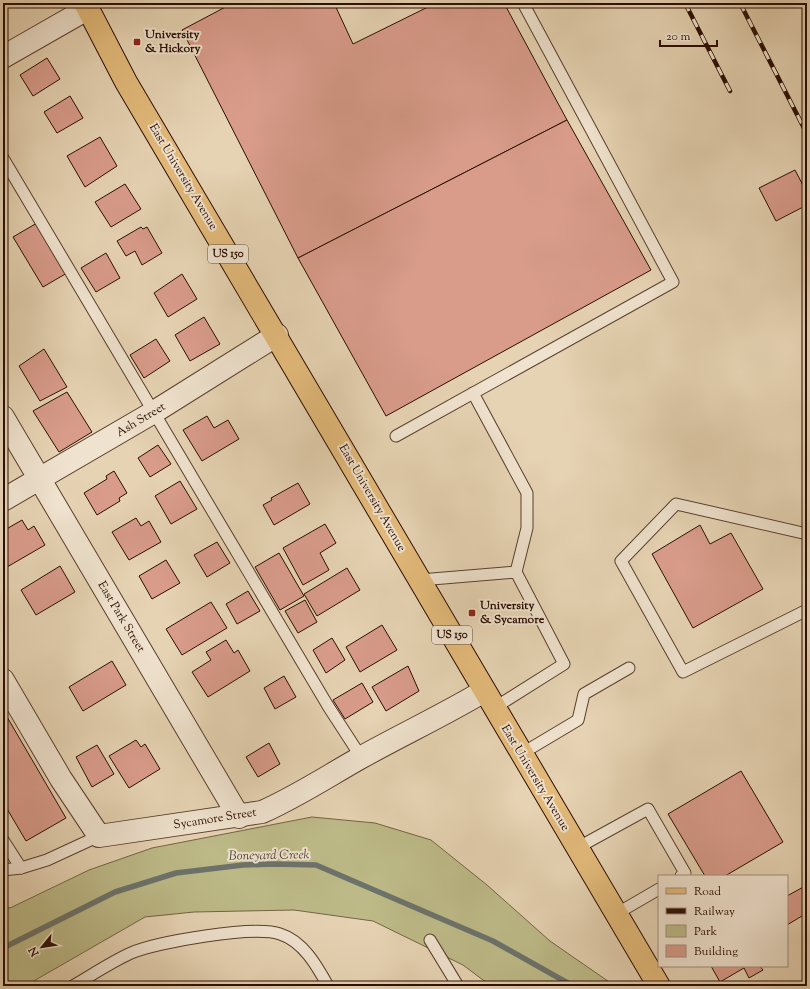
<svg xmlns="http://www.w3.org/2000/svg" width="810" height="989" font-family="'Sorts Mill Goudy',serif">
  <rect width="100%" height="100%" fill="#e6d3b3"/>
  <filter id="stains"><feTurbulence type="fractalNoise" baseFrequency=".005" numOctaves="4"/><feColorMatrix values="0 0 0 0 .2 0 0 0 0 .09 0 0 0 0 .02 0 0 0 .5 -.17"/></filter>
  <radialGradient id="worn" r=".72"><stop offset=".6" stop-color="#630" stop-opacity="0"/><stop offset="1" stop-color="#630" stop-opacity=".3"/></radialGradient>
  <!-- green -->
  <path fill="#bdba88" stroke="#746444" d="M312,817l63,6 56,17 56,45 63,56 65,45h-124l-28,-21 -90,-44 -79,-11 -100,2 -49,5 -120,69h-22v-80l7,2 79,-38 63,-22z"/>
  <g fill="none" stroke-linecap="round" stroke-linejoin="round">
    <!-- stream -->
    <path stroke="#6c736b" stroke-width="5.5" d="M3,948l112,-56 61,-19 67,-8 31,-1 42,1 177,76 80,45"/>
  </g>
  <!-- building -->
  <g fill="#d99c8b" stroke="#2b0e00">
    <path d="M233,3h101l19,41 83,-41h68l63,117 -269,138 -116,-228z"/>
    <path d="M47,58l13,21 -27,17 -13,-21z"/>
    <path d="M70,96l13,22 -26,15 -13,-21z"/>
    <path d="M567,120l84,150 -265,146 -88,-158z"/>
    <path d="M100,137l17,29 -32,21 -18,-31z"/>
    <path d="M795,170l12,23v12l-31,16 -17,-33z"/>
    <path d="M125,184l16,25 -30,18 -16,-25z"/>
    <path d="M37,223l30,50 -24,14 -30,-50z"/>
    <path d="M141,227l2,2 4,-2 15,26 -20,12 -7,-14 -9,5 -9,-15z"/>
    <path d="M106,253l14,25 -24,14 -15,-24z"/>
    <path d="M182,274l15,25 -29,18 -14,-24z"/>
    <path d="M204,317l16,27 -30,17 -15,-26z"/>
    <path d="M156,339l14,22 -26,17 -14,-23z"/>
    <path d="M44,349l23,38 -27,14 -21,-35z"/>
    <path d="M67,392l25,40 -33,20 -26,-41z"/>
    <path d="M207,416l7,12 14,-8 11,19 -37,22 -19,-31z"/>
    <path d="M158,445l13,19 -21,13 -12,-19z"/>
    <path d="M114,471l13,22 -8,5 1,3 -23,14 -13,-22 23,-14 -1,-3z"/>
    <path d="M180,481l17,28 -26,15 -16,-28z"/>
    <path d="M298,483l12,21 -36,21 -11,-20 9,-5 -1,-2z"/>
    <path d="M136,518l5,8 8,-5 12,21 -32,18 -17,-28z"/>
    <path d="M22,520l6,10 6,-4 11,19 -38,22 -4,-7v-29z"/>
    <path d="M325,524l11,19 -16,10 9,17 -26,15 -20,-37z"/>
    <path d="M700,525l10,19 21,-11 32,56 -70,39 -41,-74z"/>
    <path d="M217,542l13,21 -23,14 -13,-22z"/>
    <path d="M279,553l25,43 -24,14 -25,-43z"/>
    <path d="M166,560l14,23 -28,16 -13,-23z"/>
    <path d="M60,566l15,26 -39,23 -15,-25z"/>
    <path d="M347,568l13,22 -43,26 -13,-22z"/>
    <path d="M248,591l12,20 -23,13 -11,-20z"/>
    <path d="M305,600l12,22 -19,11 -13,-22z"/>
    <path d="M211,602l16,26 -45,27 -16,-26z"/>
    <path d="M382,625l15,25 -37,22 -14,-25z"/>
    <path d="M332,638l13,22 -19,13 -13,-23z"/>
    <path d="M226,640l8,13 4,-3 12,21 -42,26 -16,-25 19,-12 -5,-8z"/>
    <path d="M112,661l14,24 -43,26 -14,-24z"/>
    <path d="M408,666l11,25 -33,20 -14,-24z"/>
    <path d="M284,676l12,21 -21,12 -11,-21z"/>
    <path d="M362,683l11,19 -28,17 -12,-19z"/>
    <path d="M3,710l63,108 -40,23 -23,-39z"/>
    <path d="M136,740l5,7 4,-3 15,25 -31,19 -20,-32z"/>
    <path d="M269,743l11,21 -22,13 -12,-20z"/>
    <path d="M97,745l17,29 -22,13 -16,-30z"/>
    <path d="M741,771l42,71 -58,34h-20l-37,-62z"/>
    <path d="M807,885v28l-20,12v-29z"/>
    <path d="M711,966h49l3,4 -14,8 -5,-10 -24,14z"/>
  </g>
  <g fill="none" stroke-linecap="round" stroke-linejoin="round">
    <defs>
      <g id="lane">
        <path d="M3,158l325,548 33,51"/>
        <path d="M473,393l54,100v35l-11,44"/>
        <path d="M396,436l277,-154 -150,-279"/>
        <path d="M807,534l-131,-30 -55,57 62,111 124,-62"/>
        <path d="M420,580l96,-8 48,92 -70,44"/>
        <path d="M521,754l57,-34 6,-26 45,-26"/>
        <path d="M3,840l18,28"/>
        <path d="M577,848l71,-39 37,64 -4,3"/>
        <path d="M3,870l18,-2 26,-8 52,-24"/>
        <path d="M616,914l43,-25"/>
        <path d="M430,940l28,46"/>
        <path d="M73,986c19,-11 38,-24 58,-33 26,-11 123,-28 149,-19 23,7 37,32 48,52"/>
      </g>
      <g id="street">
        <path d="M3,57l84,-48"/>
        <path d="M3,417l236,400"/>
        <path d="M3,500l151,-88 123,-77"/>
        <path d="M3,680l58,99 38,57 163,-24c34,-15 66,-36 98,-54 41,-23 84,-43 124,-67"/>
      </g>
      <path id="primary" d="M85,3l41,79 533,904"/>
    </defs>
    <!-- lane casing -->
    <use href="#lane" stroke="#5a3f2d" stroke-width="13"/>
    <!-- street casing -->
    <use href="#street" stroke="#5a3f2d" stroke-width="24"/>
    <!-- primary casing -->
    <use href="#primary" stroke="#2b0e00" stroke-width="24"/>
    <!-- lane -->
    <use href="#lane" stroke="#efe2ce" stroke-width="11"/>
    <!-- street -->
    <use href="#street" stroke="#efe2ce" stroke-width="22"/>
    <!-- primary -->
    <use href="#primary" stroke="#e3ba7a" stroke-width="22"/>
    <defs>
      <g id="rail">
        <path d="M685,3l45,88"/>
        <path d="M740,3l67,131"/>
      </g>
    </defs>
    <!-- rail casing -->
    <use href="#rail" stroke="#2b0e00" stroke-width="4.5"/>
    <!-- rail -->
    <use href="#rail" stroke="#efe2ce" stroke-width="3" stroke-dasharray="9" stroke-linecap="butt"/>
  </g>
  <!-- markers -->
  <g fill="#8f2418" stroke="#efe2ce" stroke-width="1.5">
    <rect x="133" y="38" width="8" height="8" rx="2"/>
    <rect x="468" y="609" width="8" height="8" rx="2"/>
  </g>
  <g text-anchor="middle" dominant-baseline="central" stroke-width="4" stroke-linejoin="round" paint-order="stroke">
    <!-- shield labels -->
    <g fill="#efe2ce" stroke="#664e3e" stroke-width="1">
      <rect x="208" y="245" width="40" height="18" rx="3"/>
      <rect x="432" y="626" width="40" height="18" rx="3"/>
    </g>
    <g font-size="11" font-weight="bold" fill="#2b0e00">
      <text x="228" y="254">US 150</text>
      <text x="452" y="635">US 150</text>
    </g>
    <!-- poi labels -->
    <g font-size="12" font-weight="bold" fill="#2b0e00" stroke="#efe2ce" text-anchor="start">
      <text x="145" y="35">University<tspan x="145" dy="14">&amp; Hickory</tspan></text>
      <text x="480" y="606">University<tspan x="480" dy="14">&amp; Sycamore</tspan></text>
    </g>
    <!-- street labels -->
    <g font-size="12" fill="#2b0e00" stroke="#efe2ce">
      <text transform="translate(183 177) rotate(59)">East University Avenue</text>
      <text transform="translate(141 420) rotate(-31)">Ash Street</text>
      <text transform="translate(372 498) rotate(60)">East University Avenue</text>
      <text transform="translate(121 617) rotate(59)">East Park Street</text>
      <text transform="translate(535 778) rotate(59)">East University Avenue</text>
      <text transform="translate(215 819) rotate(-9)">Sycamore Street</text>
    </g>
    <!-- water labels -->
    <g font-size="13" font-style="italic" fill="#51493e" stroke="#efe2ce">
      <text transform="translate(269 856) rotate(-1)">Boneyard Creek</text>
    </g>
  </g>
  <!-- margin -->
  <rect width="810" height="989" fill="none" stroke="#e6d3b3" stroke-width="16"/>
  <rect x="4" y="4" width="802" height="981" fill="none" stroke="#2b0e00" stroke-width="2"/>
  <rect x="8" y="8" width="794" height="973" fill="none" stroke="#2b0e00"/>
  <!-- legend -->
  <rect x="658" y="875" width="130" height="92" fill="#efe2ce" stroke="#a18d7c"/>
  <rect x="666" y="888" width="20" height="6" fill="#e3ba7a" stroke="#a18d7c"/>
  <text x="694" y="895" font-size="12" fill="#2b0e00">Road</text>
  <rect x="666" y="908" width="20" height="6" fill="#2b0e00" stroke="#a18d7c"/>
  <text x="694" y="915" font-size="12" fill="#2b0e00">Railway</text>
  <rect x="666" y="925" width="20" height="12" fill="#bdba88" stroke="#a18d7c"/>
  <text x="694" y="935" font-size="12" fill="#2b0e00">Park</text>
  <rect x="666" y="945" width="20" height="12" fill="#d99c8b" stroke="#a18d7c"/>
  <text x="694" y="955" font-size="12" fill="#2b0e00">Building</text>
  <!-- north arrow -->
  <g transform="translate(42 947) rotate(240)" stroke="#efe2ce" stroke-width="3" paint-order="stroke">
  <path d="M0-3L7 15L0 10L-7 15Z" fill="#2b0e00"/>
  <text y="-6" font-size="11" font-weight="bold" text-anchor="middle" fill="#2b0e00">N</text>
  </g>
  <!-- scale -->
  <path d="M660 40v6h57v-6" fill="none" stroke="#2b0e00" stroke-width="2"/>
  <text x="666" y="40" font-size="12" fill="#2b0e00" stroke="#efe2ce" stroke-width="3" paint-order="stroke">20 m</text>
  <rect width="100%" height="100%" filter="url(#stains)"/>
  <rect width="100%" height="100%" fill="url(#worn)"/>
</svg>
